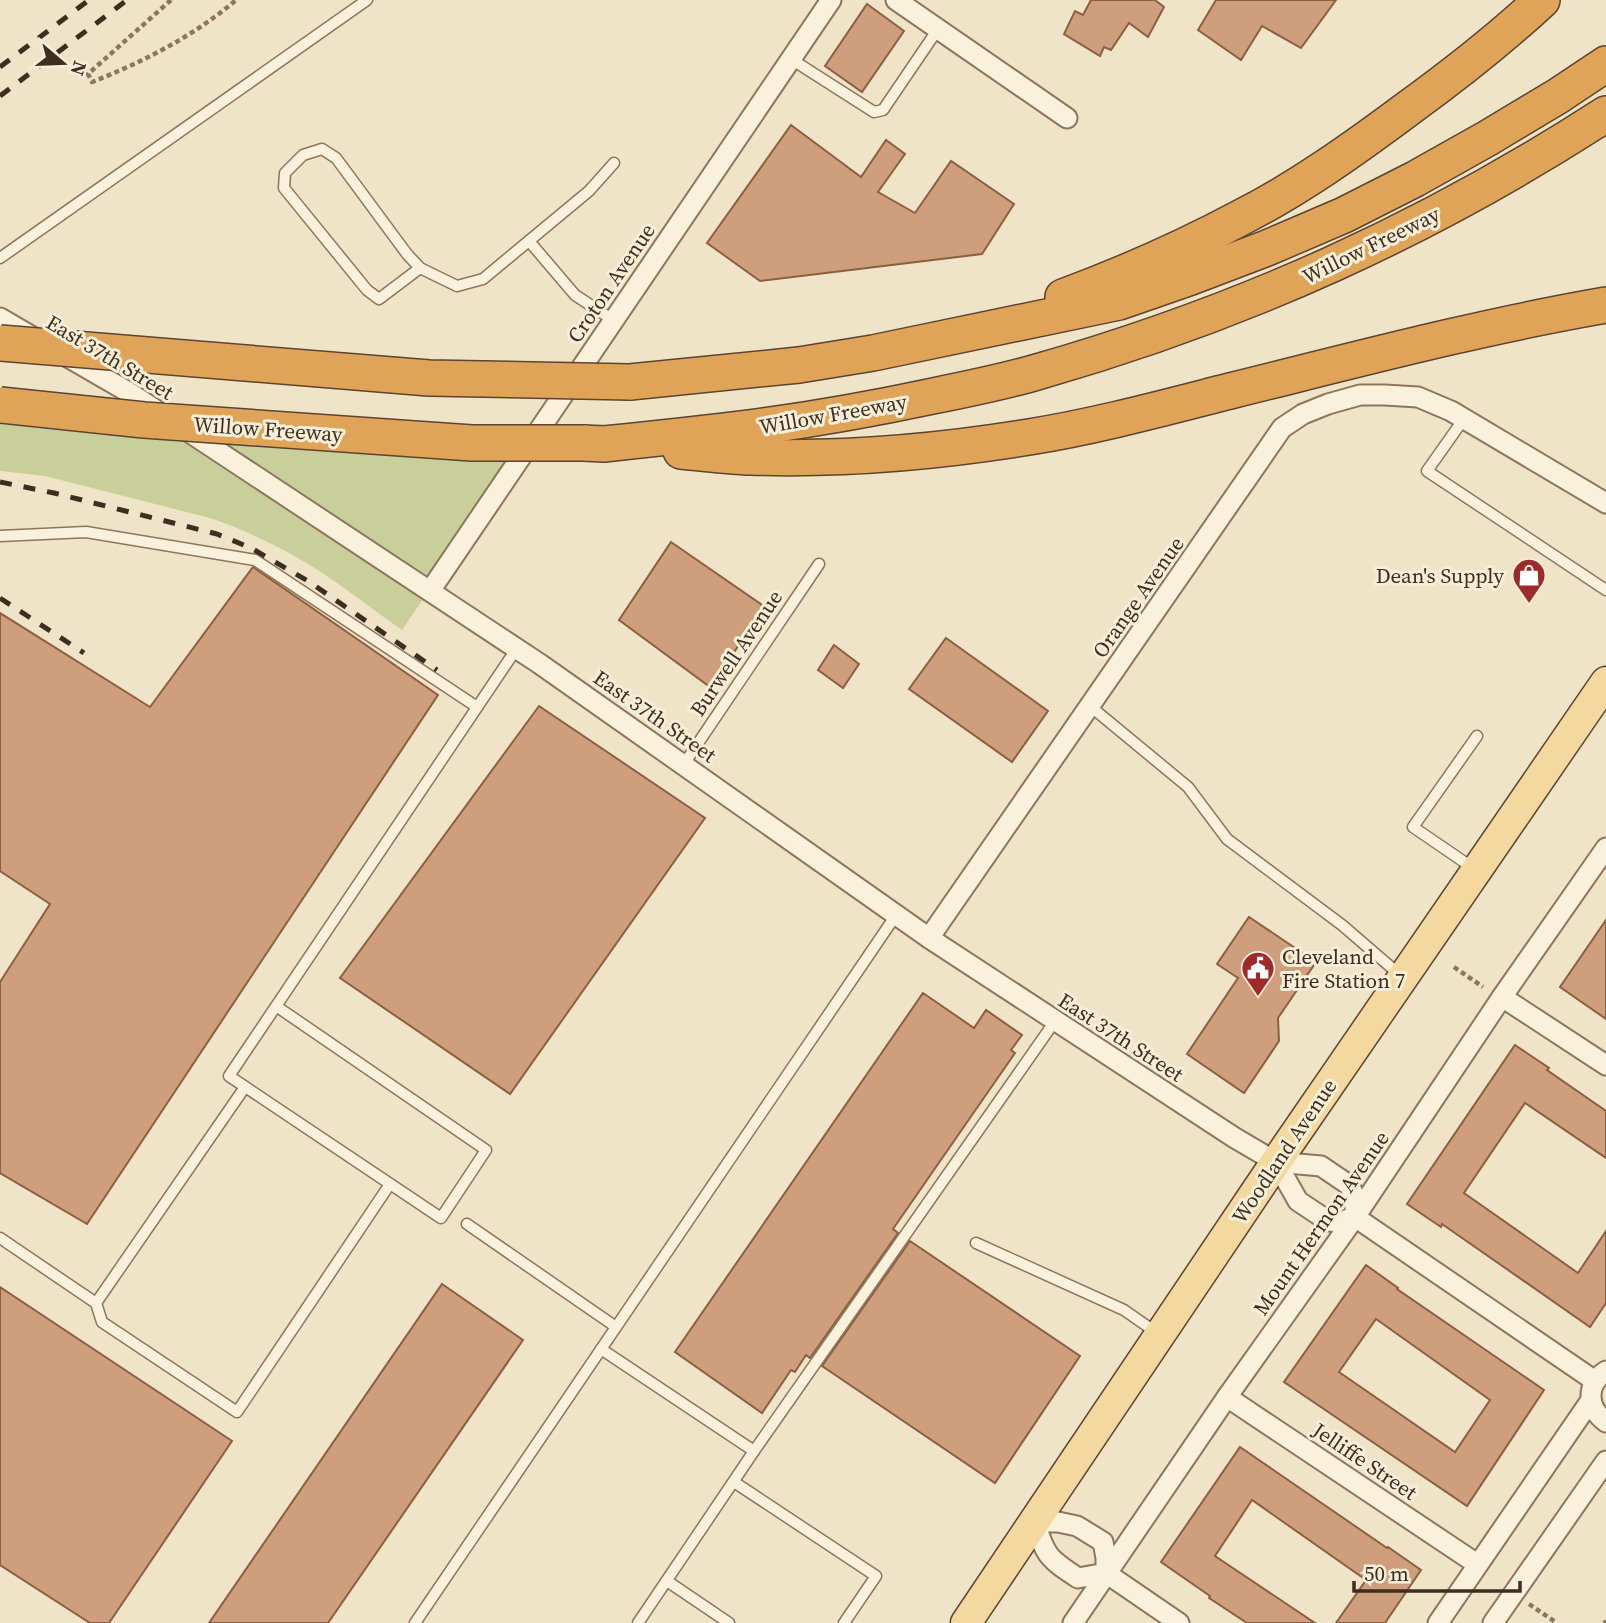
<svg xmlns="http://www.w3.org/2000/svg" width="1606" height="1623" font-family="'Source Serif 4',serif">
  <rect width="100%" height="100%" fill="#f0e4c8"/>
  <!-- green -->
  <path fill="#c9cf9b" d="M0,405l527,42 -125,183c-30,-21 -59,-44 -89,-63 -32,-20 -68,-37 -103,-49l-165,-42 -45,-5z"/>
  <!-- building -->
  <g fill="#cf9f7d" stroke="#8d5f41" stroke-width="2" fill-rule="evenodd">
    <path d="M1091,0h64l9,7 -16,30 -19,-14 -18,27 -7,-3 -4,9 -36,-22 11,-23 8,4z"/>
    <path d="M1216,0h120l-35,48 -39,-22 -21,34 -43,-30z"/>
    <path d="M867,4l37,27 -42,61 -37,-26z"/>
    <path d="M791,125l70,52 25,-37 19,14 -27,38 37,21 36,-52 63,43 -32,50 -222,27 -53,-38z"/>
    <path d="M671,542l94,65 -55,80 -91,-67z"/>
    <path d="M253,567l185,128 -351,529 -87,-51v-191l50,-78 -50,-33v-258l150,94z"/>
    <path d="M946,638l102,73 -36,51 -103,-73z"/>
    <path d="M834,645l25,19 -16,24 -25,-18z"/>
    <path d="M539,706l166,112 -195,276 -170,-116z"/>
    <path d="M1249,917l67,45 -38,56 1,23 -35,52 -57,-39 51,-76 -21,-14z"/>
    <path d="M1606,920v99l-46,-32z"/>
    <path d="M923,993l51,35 12,-18 36,25 -11,15 4,3 -122,176 5,4 -88,125 -4,-3 -11,17 -4,-2 -29,43 -87,-61z"/>
    <path d="M1515,1045l34,23 -2,2 59,41v47l-81,-55 -61,90 114,80 28,-42v72l-16,24 -148,-103 -1,3 -34,-23z"/>
    <path d="M910,1241l170,115 -85,127 -173,-117z"/>
    <path d="M1366,1265l32,23 -1,1 147,101 -77,116 -183,-124zM1376,1319l114,81 -35,52 -116,-80z"/>
    <path d="M442,1284l81,56 -195,283h-119z"/>
    <path d="M0,1287l232,154 -123,182h-19l-90,-58z"/>
    <path d="M1240,1447l147,101 1,-1 33,23 -36,53h-49l30,-43 -114,-80 -37,56 100,67h-68l-38,-25 1,-2 -49,-34z"/>
  </g>
  <g fill="none" stroke-linecap="round" stroke-linejoin="round">
    <defs>
      <g id="service">
        <path d="M791,59l83,53 9,-2 55,-81"/>
        <path d="M529,241l46,54 38,25"/>
        <path d="M0,258l367,-258"/>
        <path d="M420,268l-41,31 -12,-9 -83,-102 1,-15 18,-18 19,-6 14,9 71,96 13,14 37,18 26,-7 106,-88 25,-28"/>
        <path d="M1463,420l-36,51 179,119"/>
        <path d="M0,536l86,-4 169,28 222,147"/>
        <path d="M1090,706l98,81 39,52 115,86 58,50"/>
        <path d="M684,764l135,-200"/>
        <path d="M1473,868l-60,-41 64,-91"/>
        <path d="M276,1006l210,144 -45,68 -212,-142 288,-428"/>
        <path d="M467,1224l149,103"/>
        <path d="M0,1238l96,65 149,-216"/>
        <path d="M976,1243l148,67 33,23"/>
        <path d="M96,1303l6,19 135,90 153,-228"/>
        <path d="M601,1349l153,102 -116,172"/>
        <path d="M754,1451l301,-430"/>
        <path d="M734,1482l142,94 -32,47"/>
        <path d="M667,1581l62,42"/>
        <path d="M415,1623l481,-708"/>
      </g>
      <g id="minor">
        <path d="M896,0l171,118"/>
        <path d="M0,318l36,21"/>
        <path d="M66,356l64,37 410,271 389,274 306,200 41,24 45,4 28,19 6,12v20"/>
        <path d="M430,591l401,-591"/>
        <path d="M929,938l353,-510 21,-14 25,-10 32,-9h25l33,2 33,14 155,92"/>
        <path d="M1502,997l104,68"/>
        <path d="M1276,1162l22,39 30,20 12,1 15,-5"/>
        <path d="M1355,1217l240,164"/>
        <path d="M1606,1371c-21,14 -19,37 0,51"/>
        <path d="M1227,1397l250,167"/>
        <path d="M1106,1573v-15l-3,-16 -26,-16 -19,-4h-23c10,34 14,37 43,56l28,-5 73,50"/>
        <path d="M1073,1623l154,-226 128,-180 147,-220 104,-149"/>
        <path d="M1438,1623l153,-223"/>
        <path d="M1493,1623l113,-162"/>
      </g>
      <path id="primary" d="M966,1623l310,-461 330,-480"/>
      <g id="motorway">
        <path d="M1063,297c62,-23 121,-49 179,-80 57,-29 113,-69 164,-107 47,-34 93,-70 136,-110"/>
        <path d="M630,382l169,-17 74,-12 246,-51 72,-25 76,-29 77,-33 71,-36 73,-41 70,-42 48,-32"/>
        <path d="M584,443l20,1c48,-5 96,-10 144,-16 62,-8 124,-19 185,-32 35,-7 70,-14 104,-24 206,-59 390,-142 569,-258"/>
        <path d="M681,451c23,2 46,5 69,6 92,3 187,-5 279,-20 68,-11 134,-29 201,-46 125,-31 249,-64 376,-86"/>
      </g>
    </defs>
    <!-- service casing -->
    <use href="#service" stroke="#8d765c" stroke-width="13"/>
    <!-- minor casing -->
    <use href="#minor" stroke="#8d765c" stroke-width="23"/>
    <!-- primary casing -->
    <use href="#primary" stroke="#5b4430" stroke-width="33"/>
    <!-- motorway casing -->
    <use href="#motorway" stroke="#5b4430" stroke-width="38"/>
    <!-- path -->
    <g stroke="#8d765c" stroke-width="4.5" stroke-dasharray="5 3.5" stroke-linecap="butt">
      <path d="M171,0l-83,74 4,8c51,-20 102,-46 144,-82"/>
      <path d="M1454,967l29,20"/>
      <path d="M1529,1604l28,19"/>
      <path d="M1604,1623l2,-2"/>
    </g>
    <!-- service -->
    <use href="#service" stroke="#faf1dc" stroke-width="10"/>
    <!-- minor -->
    <use href="#minor" stroke="#faf1dc" stroke-width="19"/>
    <!-- primary -->
    <use href="#primary" stroke="#f3d9a0" stroke-width="30"/>
    <!-- motorway -->
    <use href="#motorway" stroke="#e0a458" stroke-width="35"/>
    <!-- rail -->
    <g stroke="#3d2e20" stroke-width="5" stroke-dasharray="12 12" stroke-linecap="butt">
      <path d="M0,67l89,-67"/>
      <path d="M0,96l127,-96"/>
      <path d="M0,482l54,11 163,41 34,14 57,33 129,89"/>
      <path d="M0,598l84,55"/>
    </g>
    <defs>
      <g id="motorway-bridge">
        <path d="M0,343l429,35 201,4"/>
        <path d="M0,405l144,15 328,23h112"/>
      </g>
    </defs>
    <!-- motorway-bridge casing -->
    <use href="#motorway-bridge" stroke="#5b4430" stroke-width="38" stroke-linecap="butt"/>
    <!-- motorway-bridge -->
    <use href="#motorway-bridge" stroke="#e0a458" stroke-width="35"/>
  </g>
  <!-- icons -->
  <defs>
    <symbol id="shop-pin" viewBox="-11 -11 22 30"><path d="M0 17L-7.5 6A9.5 9.5 0 1 1 7.5 6Z" fill="#9e2a2b" stroke="#f7eed8"/><path d="M-5-2.5h2.3a2.7 3.5 0 0 1 5.4 0H5L5.5 6h-11ZM-1.5-2.5h3a1.5 2.3 0 0 0-3 0Z" fill="#fff"/></symbol>
    <symbol id="civic-pin" viewBox="-11 -11 22 30"><path d="M0 17L-7.5 6A9.5 9.5 0 1 1 7.5 6Z" fill="#9e2a2b" stroke="#f7eed8"/><path d="M-.6-6.5H3V-4.5H.6V-3L4-1V1h2V6H-6V1h2V-1L-.6-3ZM-1.2 2.5V6h2.4V2.5Z" fill="#fff"/></symbol>
  </defs>
  <g fill-rule="evenodd">
    <use href="#shop-pin" x="1510" y="556" width="38" height="52"/>
    <use href="#civic-pin" x="1239" y="949" width="38" height="52"/>
  </g>
  <g text-anchor="middle" dominant-baseline="central" stroke-width="6" stroke-linejoin="round" paint-order="stroke">
    <!-- street labels -->
    <g font-size="21" fill="#3d2e20" stroke="#f7eed8">
      <text transform="translate(1371 245) rotate(-26)">Willow Freeway</text>
      <text transform="translate(611 283) rotate(-56)">Croton Avenue</text>
      <text transform="translate(110 357) rotate(31)">East 37th Street</text>
      <text transform="translate(833 414) rotate(-10)">Willow Freeway</text>
      <text transform="translate(268 429) rotate(4)">Willow Freeway</text>
      <text transform="translate(1138 597) rotate(-55)">Orange Avenue</text>
      <text transform="translate(736 653) rotate(-56)">Burwell Avenue</text>
      <text transform="translate(655 716) rotate(35)">East 37th Street</text>
      <text transform="translate(1121 1037) rotate(33)">East 37th Street</text>
      <text transform="translate(1284 1151) rotate(-56)">Woodland Avenue</text>
      <text transform="translate(1321 1223) rotate(-55)">Mount Hermon Avenue</text>
      <text transform="translate(1365 1461) rotate(34)">Jelliffe Street</text>
    </g>
    <!-- poi labels -->
    <g font-size="21" fill="#3d2e20" stroke="#f7eed8" text-anchor="end">
      <text x="1504" y="575">Dean's Supply</text>
      <text x="1282" y="956" text-anchor="start">Cleveland<tspan x="1282" dy="24">Fire Station 7</tspan></text>
    </g>
  </g>
  <!-- north arrow -->
  <g transform="translate(63 63) rotate(109)" stroke="#f7eed8" stroke-width="5" paint-order="stroke">
  <path d="M0-5L12 26L0 18L-12 26Z" fill="#3d2e20"/>
  <text y="-10" font-size="19" font-weight="bold" text-anchor="middle" fill="#3d2e20">N</text>
  </g>
  <!-- scale -->
  <path d="M1354 1581v10h166v-10" fill="none" stroke="#3d2e20" stroke-width="3.5"/>
  <text x="1364" y="1581" font-size="21" fill="#3d2e20" stroke="#f7eed8" stroke-width="5" paint-order="stroke">50 m</text>
</svg>
